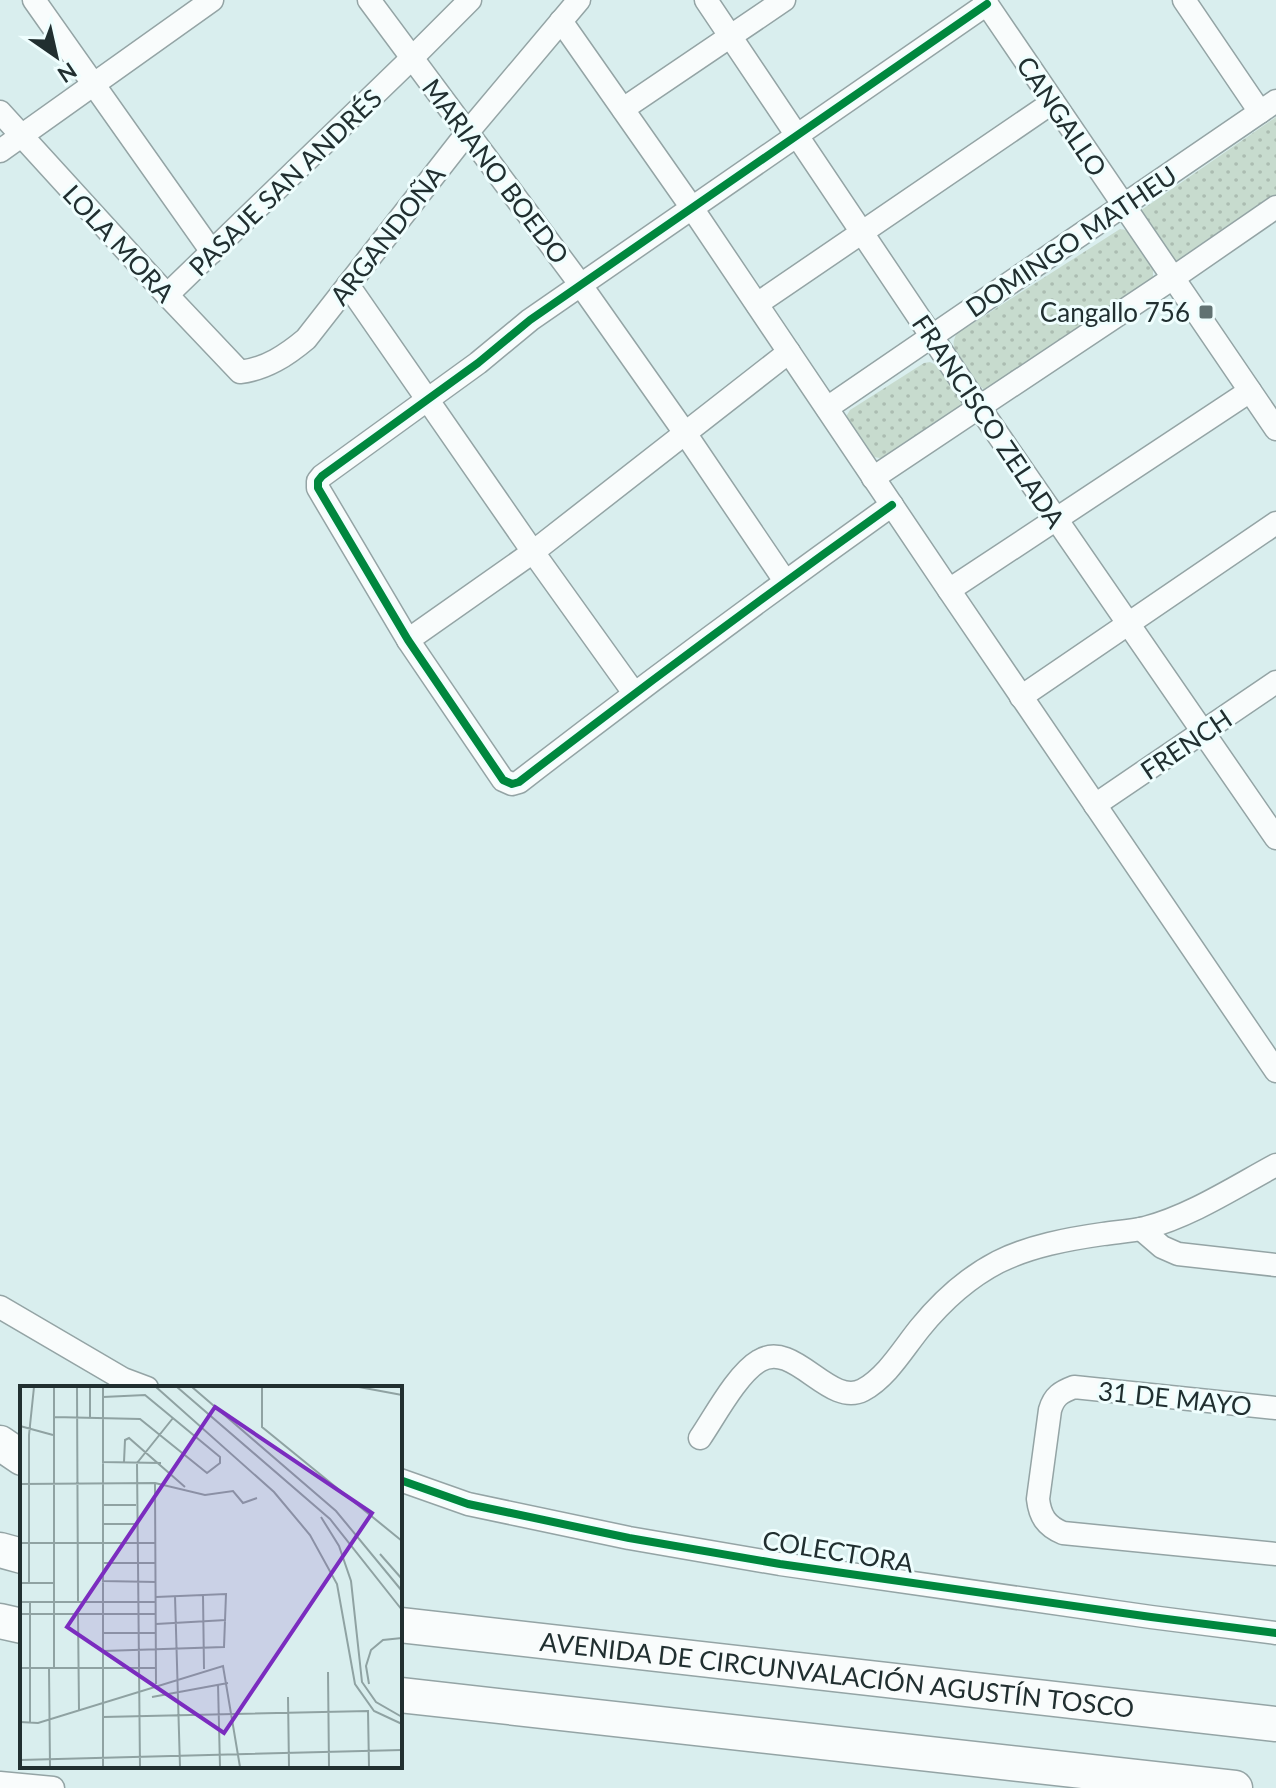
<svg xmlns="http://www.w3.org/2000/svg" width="1276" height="1788" font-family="Lato,sans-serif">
  <defs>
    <pattern id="green-dots" width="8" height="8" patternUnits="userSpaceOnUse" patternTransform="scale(2)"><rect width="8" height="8" fill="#c7dbce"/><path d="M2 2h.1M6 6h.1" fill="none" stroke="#abbcb1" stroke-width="1.8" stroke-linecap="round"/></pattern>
  </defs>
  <rect width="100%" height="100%" fill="#d9eeee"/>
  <!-- green -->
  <g fill="url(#green-dots)">
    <path d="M1276,117v84l-100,63 -36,-53z"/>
    <path d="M1120,229l10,2 23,34v13l-167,113c-10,-7 -29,-32 -32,-44 -1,-6 0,-6 2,-13z"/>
    <path d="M930,362l8,4 22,33 2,5 -4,10 -73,45 -11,-2 -27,-35v-7l3,-5 74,-47z"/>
  </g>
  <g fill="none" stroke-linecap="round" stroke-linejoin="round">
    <defs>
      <g id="minor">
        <path d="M34,0l178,252"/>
        <path d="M369,0l211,284 105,149 100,148"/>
        <path d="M706,0l273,407 297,431"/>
        <path d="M984,0l292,429"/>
        <path d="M1184,0l76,112"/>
        <path d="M561,21l131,187 257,382 327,481"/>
        <path d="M623,109l161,-109"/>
        <path d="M0,112l167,183 73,77c26,-3 47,-17 66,-33l161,-206 112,-133"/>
        <path d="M0,151l212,-151"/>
        <path d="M348,285l185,267 101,141"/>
        <path d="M167,295l245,-237 58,-58"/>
        <path d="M757,304l296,-202"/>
        <path d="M827,408l449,-307"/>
        <path d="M873,478l300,-200 103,-71"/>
        <path d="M892,505c-126,90 -250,182 -373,277l-7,2 -9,-4 -95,-140 -90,-152v-7l4,-5 156,-113 52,-43 457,-316"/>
        <path d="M949,590l301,-199"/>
        <path d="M408,640l125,-88 256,-200"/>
        <path d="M1021,697l255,-174"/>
        <path d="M1095,805l181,-123"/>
        <path d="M1141,1229l21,18 16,7 98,11"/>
        <path d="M0,1307l123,72 24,9"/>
        <path d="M1276,1408l-202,-21c-13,5 -20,9 -24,23l-12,89c2,17 8,27 25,34l213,21"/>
        <path d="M700,1438c15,-22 37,-64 59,-77 35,-22 70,47 104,29 24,-13 40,-41 57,-62 22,-27 47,-50 78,-66 32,-16 70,-23 105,-28 14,-2 29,-3 42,-6 46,-12 90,-41 131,-63"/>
        <path d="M400,1480l68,24 161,34 151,26 371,53 125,16"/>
        <path d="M0,1783l53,5"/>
      </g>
      <g id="highway">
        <path d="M0,1443l22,15"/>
        <path d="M0,1550l22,6"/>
        <path d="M0,1621l22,5"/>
        <path id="s1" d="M400,1625l876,99"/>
        <path d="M400,1695l835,93"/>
      </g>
    </defs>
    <!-- minor casing -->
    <use href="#minor" stroke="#94a4a5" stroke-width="25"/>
    <!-- highway casing -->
    <use href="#highway" stroke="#94a4a5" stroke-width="37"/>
    <!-- minor -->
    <use href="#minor" stroke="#f9fcfc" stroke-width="22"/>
    <!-- highway -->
    <use href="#highway" stroke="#f9fcfc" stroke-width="34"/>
    <defs>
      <g id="cycleway">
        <path d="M892,505c-126,90 -250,182 -373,277l-7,2 -9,-4 -95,-140 -90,-152v-7l4,-5 156,-113 52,-43 457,-316"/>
        <path d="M400,1480l68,24 161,34 151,26 371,53 125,16"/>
      </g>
    </defs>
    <!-- cycleway casing -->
    <use href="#cycleway" stroke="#effefe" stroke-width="13"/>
    <!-- cycleway -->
    <use href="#cycleway" stroke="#00873e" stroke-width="8"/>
  </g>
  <!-- markers -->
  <rect fill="#617272" stroke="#effefe" stroke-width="3" x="1198" y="304" width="16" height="16" rx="4"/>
  <g text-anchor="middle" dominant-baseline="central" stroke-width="6" stroke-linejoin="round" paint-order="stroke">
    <!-- street labels -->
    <g font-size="26" fill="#212f30" stroke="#effefe">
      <text transform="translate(1062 116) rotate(56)">CANGALLO</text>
      <text transform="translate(496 171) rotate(53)">MARIANO BOEDO</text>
      <text transform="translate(285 182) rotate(-44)">PASAJE SAN ANDRÉS</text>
      <text transform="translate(387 235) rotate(-52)">ARGANDOÑA</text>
      <text transform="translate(1071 241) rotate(-34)">DOMINGO MATHEU</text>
      <text transform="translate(119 243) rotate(47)">LOLA MORA</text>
      <text transform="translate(989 421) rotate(56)">FRANCISCO ZELADA</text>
      <text transform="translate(1186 744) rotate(-34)">FRENCH</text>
      <text transform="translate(1175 1398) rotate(6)">31 DE MAYO</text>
      <text transform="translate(838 1551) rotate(9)">COLECTORA</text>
      <text stroke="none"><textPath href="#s1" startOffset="440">AVENIDA DE CIRCUNVALACIÓN AGUSTÍN TOSCO</textPath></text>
    </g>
    <!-- poi labels -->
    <g font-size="26" fill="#212f30" stroke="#effefe" text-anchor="end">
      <text x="1190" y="312">Cangallo 756</text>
    </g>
  </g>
  <!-- overview -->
  <g transform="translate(20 1386)">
    <rect width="382" height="382" fill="#d9eeee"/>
    <path fill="none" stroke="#8fa2a2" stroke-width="2" d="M57,1l1,215M70,1v31M136,1l118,105 36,43 27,49 18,100 19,27 28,13M157,1l153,132 72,91M172,1l144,124 66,80M242,1v40l140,114M339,1l43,8M34,31l86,2 67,54 13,-10v-6l-75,-62 -42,2M0,40l33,9M82,76l59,1M104,76l1,-22 4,-2 56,49M135,97l1,201M0,98l135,-1 50,12 28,-4 10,12 14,-5M82,119h34M301,131l18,29 12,35 11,101 14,20 26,15M82,138h34M0,157h136M360,168l22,25M82,177h54M82,195l54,1M0,197h34M9,197v-148l5,-48M183,209l1,74M155,210l5,171M0,216h136M10,216v120M0,228h136M58,229l1,95M136,238l70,-4M83,247h53M83,265l121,-4 2,-53 -70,3M0,282h136M29,282l1,99M34,282v-281M308,286l1,95M198,298l2,83M349,298l-3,-18 5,-16 12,-10 19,-2M132,311l76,-14M268,311l1,70M83,331l265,-6 1,56M0,336l18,1 185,-57 17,101M0,374l382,-10M83,381v-380M120,381l-3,-304 36,-45"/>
    <path fill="#7b2cbf" fill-opacity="0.15" stroke="#7b2cbf" stroke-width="4" d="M195,21l157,106 -148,220 -157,-106z"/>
    <rect width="382" height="382" fill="none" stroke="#212f30" stroke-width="4"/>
  </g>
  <!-- north arrow -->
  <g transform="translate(56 56) rotate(146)" stroke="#effefe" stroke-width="6" paint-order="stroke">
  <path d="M0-6L14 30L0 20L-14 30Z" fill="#212f30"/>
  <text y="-12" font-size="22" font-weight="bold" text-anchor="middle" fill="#212f30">N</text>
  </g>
</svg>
